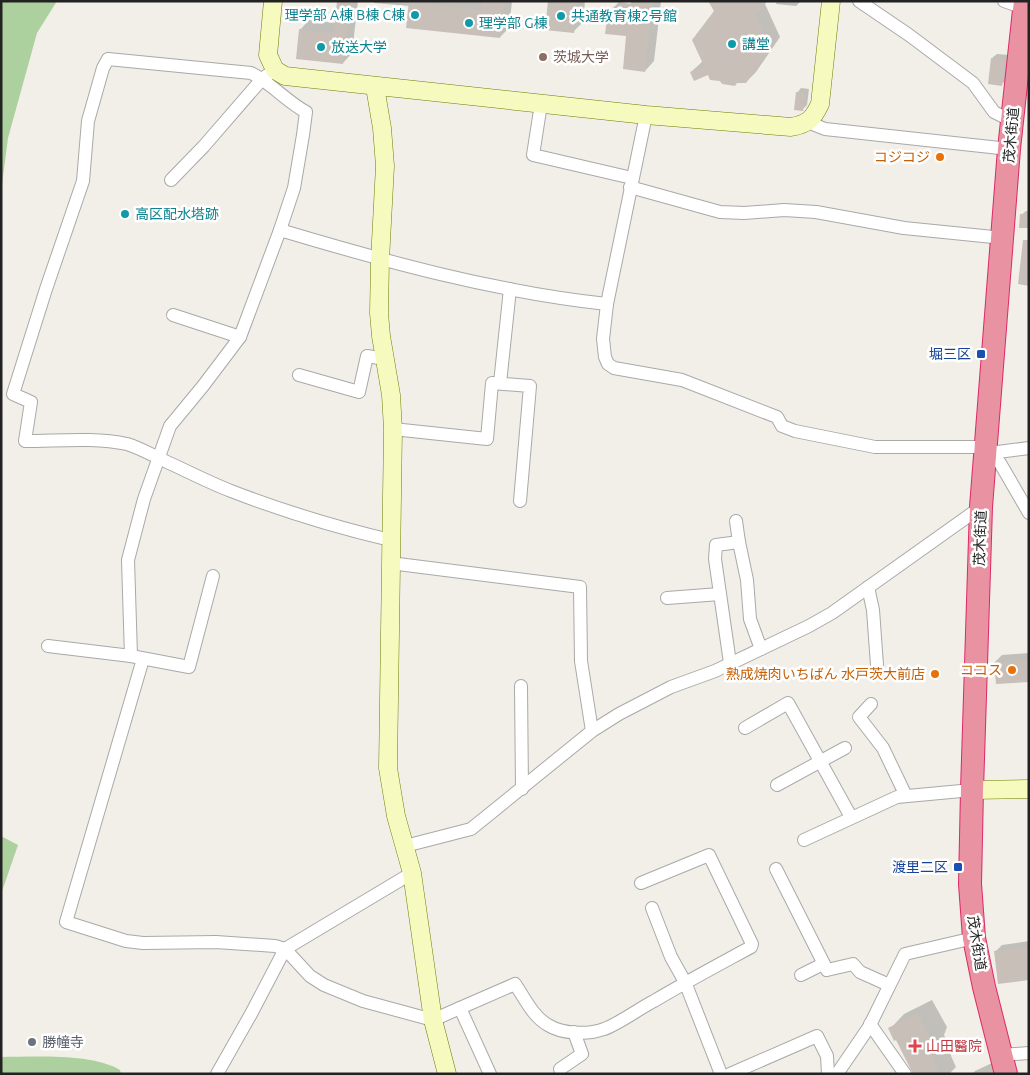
<svg xmlns="http://www.w3.org/2000/svg" width="1030" height="1075" font-family="Ubuntu,'Noto Sans JP',sans-serif">
  <rect width="100%" height="100%" fill="#f2efe9"/>
  <!-- forest -->
  <g fill="#add19e">
    <path d="M1,1h56l-20,32 -29,105 -7,54z"/>
    <path d="M1,836l17,9 -17,49z"/>
    <path d="M1,1057c33,0 91,-4 119,13l1,4h-120z"/>
  </g>
  <!-- shadow -->
  <g fill="#0003">
    <path d="M338,1h20l-6,52 -9,10 -43,-33 9,-10 27,3z"/>
    <path d="M374,1h138l-3,27 -9,9 -90,-31 -36,-3z"/>
    <path d="M549,1h36l-2,21 -10,10z"/>
    <path d="M632,1h29l-7,60 -9,10 -17,-36 -19,-23 10,-10 13,2z"/>
    <path d="M714,1h53l-2,3 15,33 -24,35 -10,10 -25,-2 -12,-7 -18,-1 12,-11 13,-50z"/>
    <path d="M777,1h24l-5,5 -20,-2z"/>
    <path d="M997,54l12,1 -3,25 -4,4 -10,-26z"/>
    <path d="M801,88l8,1 -2,16 -4,4 -6,-16z"/>
    <path d="M1026,211h3v15l-8,-11z"/>
    <path d="M1029,653v28l-34,-19 7,-7z"/>
    <path d="M1029,941v38l-34,-27 7,-7z"/>
    <path d="M932,1000l15,27 -3,8 8,16 -1,5 5,11 -7,7h-30l-6,-5 -23,-40 14,-15z"/>
    <path d="M992,1063l4,11h-24l3,-3z"/>
  </g>
  <!-- building -->
  <g fill="#c7bfb8">
    <path d="M337,1h14l-8,63 -47,-5 3,-30 35,4z"/>
    <path d="M409,1h15v3l57,6 1,-9h22l-4,37 -94,-10z"/>
    <path d="M548,1h29l-3,32 -29,-3z"/>
    <path d="M631,1h22l-8,71 -22,-3 3,-33 -21,-2 3,-23 21,3z"/>
    <path d="M708,1h50l3,7 -5,7 15,33 -25,35h-9l-2,3 -13,-2 -2,-3 -10,-1 -2,-5 -14,6 -4,-9 14,-6 -12,-26 22,-29z"/>
    <path d="M991,58l14,1 -3,27 -14,-2z"/>
    <path d="M796,92l9,1 -2,18 -9,-1z"/>
    <path d="M1020,214l9,1v13h-10z"/>
    <path d="M1023,240h6v46l-11,-2z"/>
    <path d="M1029,659v23l-33,2 -2,-22z"/>
    <path d="M1029,947v33l-31,4 -4,-33z"/>
    <path d="M918,1013l10,22 5,7 -3,9 8,16 -1,7h-24l-17,-34 -2,1 -6,-13z"/>
  </g>
  <g fill="none" stroke-linecap="round" stroke-linejoin="round">
    <defs>
      <g id="street">
        <path d="M859,1l50,34 64,48 21,29 18,9"/>
        <path d="M1004,1l20,7"/>
        <path d="M541,104l-8,51 99,23"/>
        <path d="M646,115l-39,189 -4,35 2,18 3,7 6,4 68,12 95,37 5,9 13,5 80,16h102l21,5 31,-4"/>
        <path d="M810,120l5,5 10,4 184,20"/>
        <path d="M171,180l33,-34 58,-67 7,-5"/>
        <path d="M630,187l90,25 24,1 40,-3 32,2 88,16 99,10"/>
        <path d="M280,230c107,32 216,62 327,74"/>
        <path d="M173,315l67,22"/>
        <path d="M299,375l60,17 8,-36 18,3"/>
        <path d="M500,383l10,-94"/>
        <path d="M393,429l94,10 5,-56 38,3 -10,115"/>
        <path d="M987,451l13,12 29,50"/>
        <path d="M736,521l3,21"/>
        <path d="M390,563l190,24 1,74 11,70"/>
        <path d="M868,587l5,23 4,55"/>
        <path d="M667,598l53,-4"/>
        <path d="M48,646l83,10 58,11 24,-91"/>
        <path d="M131,656l-3,-96 16,-61 26,-73 33,-40 37,-49 40,-107 14,-42 9,-53 3,-23c-20,-11 -35,-29 -55,-39l-143,-14 -5,9 -15,53 -5,60 -37,108 -33,105 18,8 -6,39c33,0 69,-4 102,3 13,4 25,11 38,17 22,10 43,21 66,30 52,20 104,36 159,49"/>
        <path d="M143,659l-77,263 60,19 17,2 73,-1 59,4 10,3 25,27 14,9 39,16 70,19 27,-12 30,66"/>
        <path d="M730,663l-15,-104 1,-14 23,-3 8,38 3,39 11,30"/>
        <path d="M521,686l1,103"/>
        <path d="M871,704l-12,13 24,31 23,48"/>
        <path d="M745,728l43,-25 63,114"/>
        <path d="M777,785l68,-37"/>
        <path d="M804,840l93,-43 75,-7"/>
        <path d="M405,846l66,-17 121,-98 27,-17 52,-27 44,-16 94,-45 23,-13 149,-106"/>
        <path d="M776,869l51,101 26,-6 7,8 29,13"/>
        <path d="M652,908l19,49 14,25 36,92"/>
        <path d="M801,975l22,-11"/>
        <path d="M460,1008l55,-24c9,13 18,33 33,41 14,9 40,10 56,4 13,-4 36,-21 50,-28 32,-19 64,-36 97,-54l1,-3 -43,-89 -68,28"/>
        <path d="M870,1024l35,50"/>
        <path d="M1001,1055l28,-2"/>
        <path d="M560,1069l22,-15 -8,-22"/>
        <path d="M217,1074l34,-60 34,-65 127,-76"/>
        <path d="M730,1074l87,-38 10,20 1,18"/>
        <path d="M837,1074l32,-47 36,-73 69,-16"/>
      </g>
      <g id="secondary">
        <path d="M273,1l-5,54 7,15 10,6 361,39 145,12c17,-3 22,-8 29,-23l11,-103"/>
        <path d="M375,87l7,41 3,38 -5,94 -1,53 2,23 10,59 2,34 -5,339 8,48 16,57 21,147 14,54"/>
        <path d="M972,790l57,-1"/>
      </g>
      <path id="highway" d="M1006,1074l-22,-87 -10,-49 -4,-54 2,-94 9,-283 28,-358 16,-148"/>
    </defs>
    <!-- street casing -->
    <use href="#street" stroke="#a9a9a9" stroke-width="14"/>
    <!-- secondary casing -->
    <use href="#secondary" stroke="#707d05" stroke-width="19"/>
    <!-- highway casing -->
    <use href="#highway" stroke="#dc2a67" stroke-width="24"/>
    <!-- street -->
    <use href="#street" stroke="#fff" stroke-width="12"/>
    <!-- secondary -->
    <use href="#secondary" stroke="#f7fabf" stroke-width="18"/>
    <!-- highway -->
    <use href="#highway" stroke="#e892a2" stroke-width="22"/>
  </g>
  <!-- markers -->
  <g fill="#0f9aa8" stroke="#fff" stroke-width="2">
    <circle cx="415" cy="15" r="5"/>
    <circle cx="561" cy="16" r="5"/>
    <circle cx="469" cy="23" r="5"/>
    <circle cx="732" cy="44" r="5"/>
    <circle cx="321" cy="47" r="5"/>
    <circle cx="125" cy="214" r="5"/>
  </g>
  <circle fill="#8d6e63" stroke="#fff" stroke-width="2" cx="543" cy="57" r="5"/>
  <g fill="#e8710a" stroke="#fff" stroke-width="2">
    <circle cx="940" cy="157" r="5"/>
    <circle cx="1012" cy="670" r="5"/>
    <circle cx="935" cy="674" r="5"/>
  </g>
  <g fill="#1a4fb4" stroke="#fff" stroke-width="2">
    <rect x="976" y="349" width="10" height="10" rx="2.5"/>
    <rect x="953" y="862" width="10" height="10" rx="2.5"/>
  </g>
  <circle fill="#6b7280" stroke="#fff" stroke-width="2" cx="32" cy="1042" r="5"/>
  <path fill="#e0444e" stroke="#fff" stroke-width="2" d="M912.5 1038.5h5v5h5v5h-5v5h-5v-5h-5v-5h5z"/>
  <g text-anchor="middle" dominant-baseline="central" stroke-width="5" stroke-linejoin="round" paint-order="stroke">
    <!-- culture labels -->
    <g font-size="14" fill="#0d838f" stroke="#fff" text-anchor="start">
      <text x="405" y="15" text-anchor="end">理学部 A棟 B棟 C棟</text>
      <text x="571" y="16">共通教育棟2号館</text>
      <text x="479" y="23">理学部 G棟</text>
      <text x="742" y="44">講堂</text>
      <text x="331" y="47">放送大学</text>
      <text x="135" y="214">高区配水塔跡</text>
    </g>
    <!-- education labels -->
    <g font-size="14" fill="#785e54" stroke="#fff" text-anchor="start">
      <text x="553" y="57">茨城大学</text>
    </g>
    <!-- street labels -->
    <g font-size="14" fill="#222" stroke="#fff">
      <text transform="translate(1011 135) rotate(-85)">茂木街道</text>
      <text transform="translate(980 538) rotate(-88)">茂木街道</text>
      <text transform="translate(977 943) rotate(81)">茂木街道</text>
    </g>
    <!-- food labels -->
    <g font-size="14" fill="#c56008" stroke="#fff" text-anchor="end">
      <text x="930" y="157">コジコジ</text>
      <text x="1002" y="670">ココス</text>
      <text x="925" y="674">熟成焼肉いちばん 水戸茨大前店</text>
    </g>
    <!-- transit labels -->
    <g font-size="14" fill="#164399" stroke="#fff" text-anchor="end">
      <text x="971" y="354">堀三区</text>
      <text x="948" y="867">渡里二区</text>
    </g>
    <!-- worship labels -->
    <g font-size="14" fill="#5b616d" stroke="#fff" text-anchor="start">
      <text x="42" y="1042">勝幢寺</text>
    </g>
    <!-- health labels -->
    <g font-size="14" fill="#be3a42" stroke="#fff" text-anchor="start">
      <text x="926" y="1046">山田醫院</text>
    </g>
  </g>
  <!-- border -->
  <rect width="1030" height="1075" fill="none" stroke="#222222" stroke-width="5"/>
</svg>
